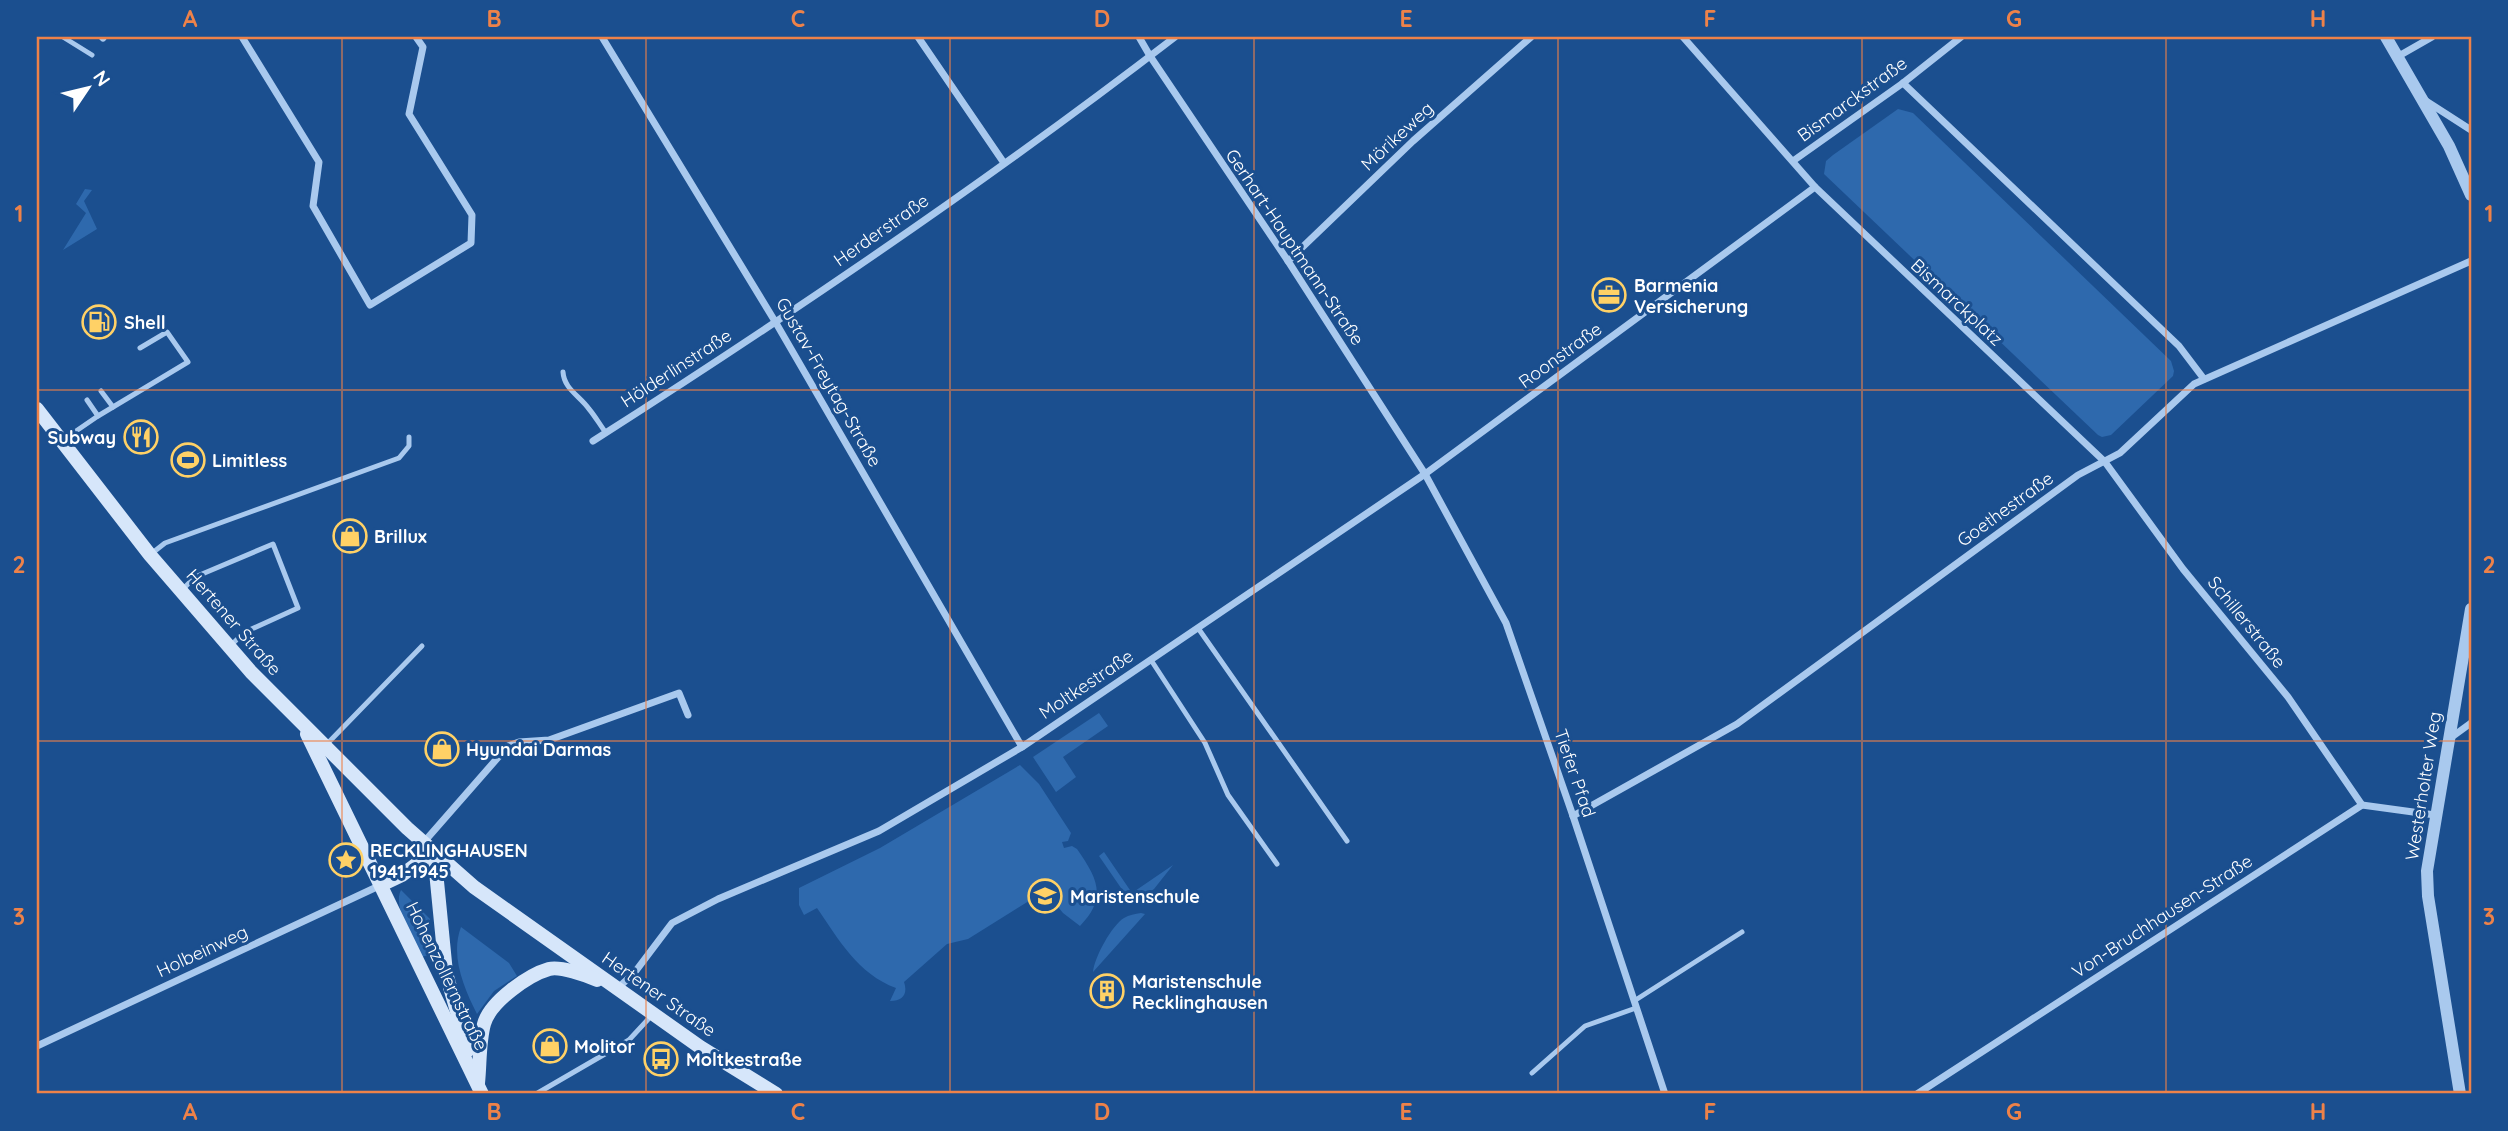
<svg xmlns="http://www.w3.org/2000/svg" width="2508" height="1131" font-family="Quicksand,sans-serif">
  <rect width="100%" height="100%" fill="#1b4f8f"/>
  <!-- green -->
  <g fill="#2e69ad">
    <path d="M1898,109l15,4 258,248 3,10 -1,5 -62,59 -9,2 -4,-2 -274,-261 2,-13 7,-6z"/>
    <path d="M85,189l7,1 -8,11 13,28 -34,21 23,-37 -10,-9z"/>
    <path d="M1099,713l9,13 -45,31 13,20 -20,15 -23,-35z"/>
    <path d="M1020,765l19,19 32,49 -3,8 -6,1 2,6 8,-2 5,3c20,29 31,48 3,77l-17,-13 -18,-22 -77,48 -21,5 -43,38c4,12 -1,19 -14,19l6,-13c-38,-14 -57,-48 -79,-80l-13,7 -5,-10v-17l81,-40z"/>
    <path d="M1104,852l28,41 41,-28 -19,24 -22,15 -33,-48z"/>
    <path d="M401,890l29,29 -2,36 -6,2c-8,-16 -30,-51 -21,-67z"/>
    <path d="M1141,913l4,1 -52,58c1,-14 19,-47 31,-54 5,-3 11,-4 17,-5z"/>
    <path d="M461,927l48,36 8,13 -23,15 -17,23c-13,-26 -27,-58 -16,-87z"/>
  </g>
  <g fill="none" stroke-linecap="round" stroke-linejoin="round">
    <!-- service -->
    <g stroke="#a9c9ee" stroke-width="5">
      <path d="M63,37l29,18"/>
      <path d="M563,372c1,17 17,24 26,37 6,7 11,16 17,24"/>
      <path d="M101,391l12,16"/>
      <path d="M87,400l11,16 90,-54 -21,-30 -27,16"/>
      <path d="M63,440l35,-24"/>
      <path d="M151,554l14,-11 234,-85 10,-12v-9"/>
      <path d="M183,589l12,-12 78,-33 25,64 -53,24 -15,14"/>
      <path d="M1198,628l149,213"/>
      <path d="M1151,660l54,83 23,52 49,69"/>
      <path d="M327,744l95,-98"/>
      <path d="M1634,1001l108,-69"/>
      <path d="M1532,1073l53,-47 51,-18"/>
      <path d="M536,1094l93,-54 24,-26"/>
    </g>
    <!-- minor -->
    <g stroke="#a9c9ee" stroke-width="7">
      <path d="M102,37l1,1"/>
      <path d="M242,37l77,125 -6,44 57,99 101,-62 1,-28 -63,-101 14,-67 -7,-10"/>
      <path d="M602,37l174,286 246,424"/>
      <path d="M918,37l86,126"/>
      <path d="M1139,37l11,19 138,205 137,213 81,149 67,193 92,278"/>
      <path d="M1683,37l132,150 290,275 78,107 105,128 74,108"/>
      <path d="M2397,57l35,-20"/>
      <path d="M1903,83l276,263 25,33"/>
      <path d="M2426,101l45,29"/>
      <path d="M1793,161l110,-78 58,-46"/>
      <path d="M1288,261l125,-120 118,-104"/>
      <path d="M593,441c199,-127 395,-260 582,-404"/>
      <path d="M2449,739l22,-16"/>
      <path d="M1573,816l164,-92 341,-249 42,-22 74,-69 277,-123"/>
      <path d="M424,842l84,-96 11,-4 30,-2 130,-47 9,22"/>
      <path d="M618,988l17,-16 37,-49 46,-24 161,-68 143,-84 403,-273 390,-287"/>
      <path d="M37,1046l344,-161"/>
      <path d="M1917,1094l445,-289 73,10"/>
    </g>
    <!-- tertiary -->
    <g stroke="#a9c9ee" stroke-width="12">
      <path d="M2386,37l63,109 22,49"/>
      <path d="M2460,1094l-32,-198 -1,-25 44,-262"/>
    </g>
    <!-- secondary -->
    <g stroke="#d6e6fa" stroke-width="14">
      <path d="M37,409l113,146 101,117 156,156 67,59 226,160 76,47"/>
      <path d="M307,734l175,360"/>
      <path d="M434,851l12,122 22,77"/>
      <path d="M381,885l21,-10 32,-24"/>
      <path d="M478,1083c2,-19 1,-41 6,-59 6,-22 44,-49 65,-55 11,-3 37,6 48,11"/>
    </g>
  </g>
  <!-- grid -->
  <path fill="none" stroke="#ee8249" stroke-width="2" stroke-opacity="0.55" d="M342,37v1057M646,37v1057M950,37v1057M1254,37v1057M1558,37v1057M1862,37v1057M2166,37v1057M37,390h2434M37,741h2434"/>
  <!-- icons -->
  <defs>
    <symbol id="office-ring" viewBox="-11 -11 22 22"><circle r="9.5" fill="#1b4f8f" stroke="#ffd166" stroke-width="1.5"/><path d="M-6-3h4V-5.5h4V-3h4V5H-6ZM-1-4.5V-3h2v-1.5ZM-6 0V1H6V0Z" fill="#ffd166"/></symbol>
    <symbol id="fuel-ring" viewBox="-11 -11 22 22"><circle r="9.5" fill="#1b4f8f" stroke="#ffd166" stroke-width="1.5"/><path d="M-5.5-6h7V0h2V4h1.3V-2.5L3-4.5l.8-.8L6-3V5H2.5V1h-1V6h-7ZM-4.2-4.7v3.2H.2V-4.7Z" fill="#ffd166"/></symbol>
    <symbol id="restaurant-ring" viewBox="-11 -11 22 22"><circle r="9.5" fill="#1b4f8f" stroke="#ffd166" stroke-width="1.5"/><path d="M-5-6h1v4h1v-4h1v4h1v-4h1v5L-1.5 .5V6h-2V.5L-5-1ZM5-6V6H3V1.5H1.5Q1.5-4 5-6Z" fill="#ffd166"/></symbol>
    <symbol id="stadium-ring" viewBox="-11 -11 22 22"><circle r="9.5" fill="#1b4f8f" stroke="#ffd166" stroke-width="1.5"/><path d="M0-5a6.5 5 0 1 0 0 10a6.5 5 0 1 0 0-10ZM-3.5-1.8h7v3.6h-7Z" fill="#ffd166"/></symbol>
    <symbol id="shop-ring" viewBox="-11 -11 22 22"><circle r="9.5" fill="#1b4f8f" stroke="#ffd166" stroke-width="1.5"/><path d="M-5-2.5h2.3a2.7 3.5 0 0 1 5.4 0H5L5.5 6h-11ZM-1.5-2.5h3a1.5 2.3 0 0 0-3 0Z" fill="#ffd166"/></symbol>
    <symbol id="sight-ring" viewBox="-11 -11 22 22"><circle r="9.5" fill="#1b4f8f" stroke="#ffd166" stroke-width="1.5"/><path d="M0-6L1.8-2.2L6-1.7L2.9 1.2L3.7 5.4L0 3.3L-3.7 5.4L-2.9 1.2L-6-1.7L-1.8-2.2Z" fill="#ffd166"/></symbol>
    <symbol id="school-ring" viewBox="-11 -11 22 22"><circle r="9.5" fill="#1b4f8f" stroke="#ffd166" stroke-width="1.5"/><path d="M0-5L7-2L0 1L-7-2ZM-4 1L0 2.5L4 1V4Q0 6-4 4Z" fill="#ffd166"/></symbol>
    <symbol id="building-ring" viewBox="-11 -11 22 22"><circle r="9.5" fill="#1b4f8f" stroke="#ffd166" stroke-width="1.5"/><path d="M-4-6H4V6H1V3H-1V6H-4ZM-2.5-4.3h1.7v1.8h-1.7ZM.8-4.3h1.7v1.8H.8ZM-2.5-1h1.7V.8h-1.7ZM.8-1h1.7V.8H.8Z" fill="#ffd166"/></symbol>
    <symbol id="bus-ring" viewBox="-11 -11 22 22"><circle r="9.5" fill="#1b4f8f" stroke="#ffd166" stroke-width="1.5"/><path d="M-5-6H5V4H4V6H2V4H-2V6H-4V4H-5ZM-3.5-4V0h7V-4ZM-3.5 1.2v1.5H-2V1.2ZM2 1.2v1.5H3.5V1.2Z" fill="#ffd166"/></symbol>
  </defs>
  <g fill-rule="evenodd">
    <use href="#office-ring" x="1590" y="276" width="38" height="38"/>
    <use href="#fuel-ring" x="80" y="303" width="38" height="38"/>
    <use href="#restaurant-ring" x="122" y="418" width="38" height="38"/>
    <use href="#stadium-ring" x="169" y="441" width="38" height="38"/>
    <use href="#shop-ring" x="331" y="517" width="38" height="38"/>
    <use href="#shop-ring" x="423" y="730" width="38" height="38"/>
    <use href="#sight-ring" x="327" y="841" width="38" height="38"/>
    <use href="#school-ring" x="1026" y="877" width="38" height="38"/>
    <use href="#building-ring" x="1088" y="972" width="38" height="38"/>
    <use href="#shop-ring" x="531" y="1027" width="38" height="38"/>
    <use href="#bus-ring" x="642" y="1040" width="38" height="38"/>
  </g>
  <g text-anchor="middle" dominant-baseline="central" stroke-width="6" stroke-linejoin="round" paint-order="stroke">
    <!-- street labels -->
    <g font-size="18" fill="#fff" stroke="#1b4f8f">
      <text transform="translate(1852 99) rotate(-36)">Bismarckstraße</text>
      <text transform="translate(1397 136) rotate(-43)">Mörikeweg</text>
      <text transform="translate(881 230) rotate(-35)">Herderstraße</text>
      <text transform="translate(1295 247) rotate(56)">Gerhart-Hauptmann-Straße</text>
      <text transform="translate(1957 302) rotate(43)">Bismarckplatz</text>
      <text transform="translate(1560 355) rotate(-36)">Roonstraße</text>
      <text transform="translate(676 368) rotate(-33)">Hölderlinstraße</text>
      <text transform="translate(829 382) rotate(60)">Gustav-Freytag-Straße</text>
      <text transform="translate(2005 509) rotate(-36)">Goethestraße</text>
      <text transform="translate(234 622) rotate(49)">Hertener Straße</text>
      <text transform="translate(2247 622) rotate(51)">Schillerstraße</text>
      <text transform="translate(1086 684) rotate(-34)">Moltkestraße</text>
      <text transform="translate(1575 773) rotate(71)">Tiefer Pfad</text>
      <text transform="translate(2423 786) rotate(-81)">Westerholter Weg</text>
      <text transform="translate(2162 916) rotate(-33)">Von-Bruchhausen-Straße</text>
      <text transform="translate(202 951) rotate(-25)">Holbeinweg</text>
      <text transform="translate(447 976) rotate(64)">Hohenzollernstraße</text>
      <text transform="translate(659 994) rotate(35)">Hertener Straße</text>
    </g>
    <!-- poi labels -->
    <g font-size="18" font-weight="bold" fill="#fff" stroke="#1b4f8f" text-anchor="start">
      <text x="1634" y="285">Barmenia<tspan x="1634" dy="21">Versicherung</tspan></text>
      <text x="124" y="322">Shell</text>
      <text x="116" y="437" text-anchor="end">Subway</text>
      <text x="212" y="460">Limitless</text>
      <text x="374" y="536">Brillux</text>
      <text x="466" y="749">Hyundai Darmas</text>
      <text x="370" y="850">RECKLINGHAUSEN<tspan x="370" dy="21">1941-1945</tspan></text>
      <text x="1070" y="896">Maristenschule</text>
      <text x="1132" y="981">Maristenschule<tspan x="1132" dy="21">Recklinghausen</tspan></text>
      <text x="574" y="1046">Molitor</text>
      <text x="686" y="1059">Moltkestraße</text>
    </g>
  </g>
  <!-- border -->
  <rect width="2508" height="1131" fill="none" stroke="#1b4f8f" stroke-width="77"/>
  <!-- north arrow -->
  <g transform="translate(88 88) rotate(55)" stroke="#1b4f8f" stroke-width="5" paint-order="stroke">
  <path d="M0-5L12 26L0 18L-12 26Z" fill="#ffffff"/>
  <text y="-10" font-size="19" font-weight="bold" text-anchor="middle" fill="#ffffff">N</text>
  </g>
  <rect x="38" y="38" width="2432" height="1054" fill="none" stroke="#ee8249" stroke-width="2.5"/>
  <g font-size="23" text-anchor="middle" font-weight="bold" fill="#ee8249">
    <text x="190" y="27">A</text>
    <text x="494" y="27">B</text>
    <text x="798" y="27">C</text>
    <text x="1102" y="27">D</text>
    <text x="1406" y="27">E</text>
    <text x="1710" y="27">F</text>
    <text x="2014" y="27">G</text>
    <text x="2318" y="27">H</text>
    <text x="19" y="222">1</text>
    <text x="2489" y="222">1</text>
    <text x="19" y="573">2</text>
    <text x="2489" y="573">2</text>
    <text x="19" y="925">3</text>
    <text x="2489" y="925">3</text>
    <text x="190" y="1120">A</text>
    <text x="494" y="1120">B</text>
    <text x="798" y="1120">C</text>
    <text x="1102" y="1120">D</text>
    <text x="1406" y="1120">E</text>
    <text x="1710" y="1120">F</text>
    <text x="2014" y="1120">G</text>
    <text x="2318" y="1120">H</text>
  </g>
</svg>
